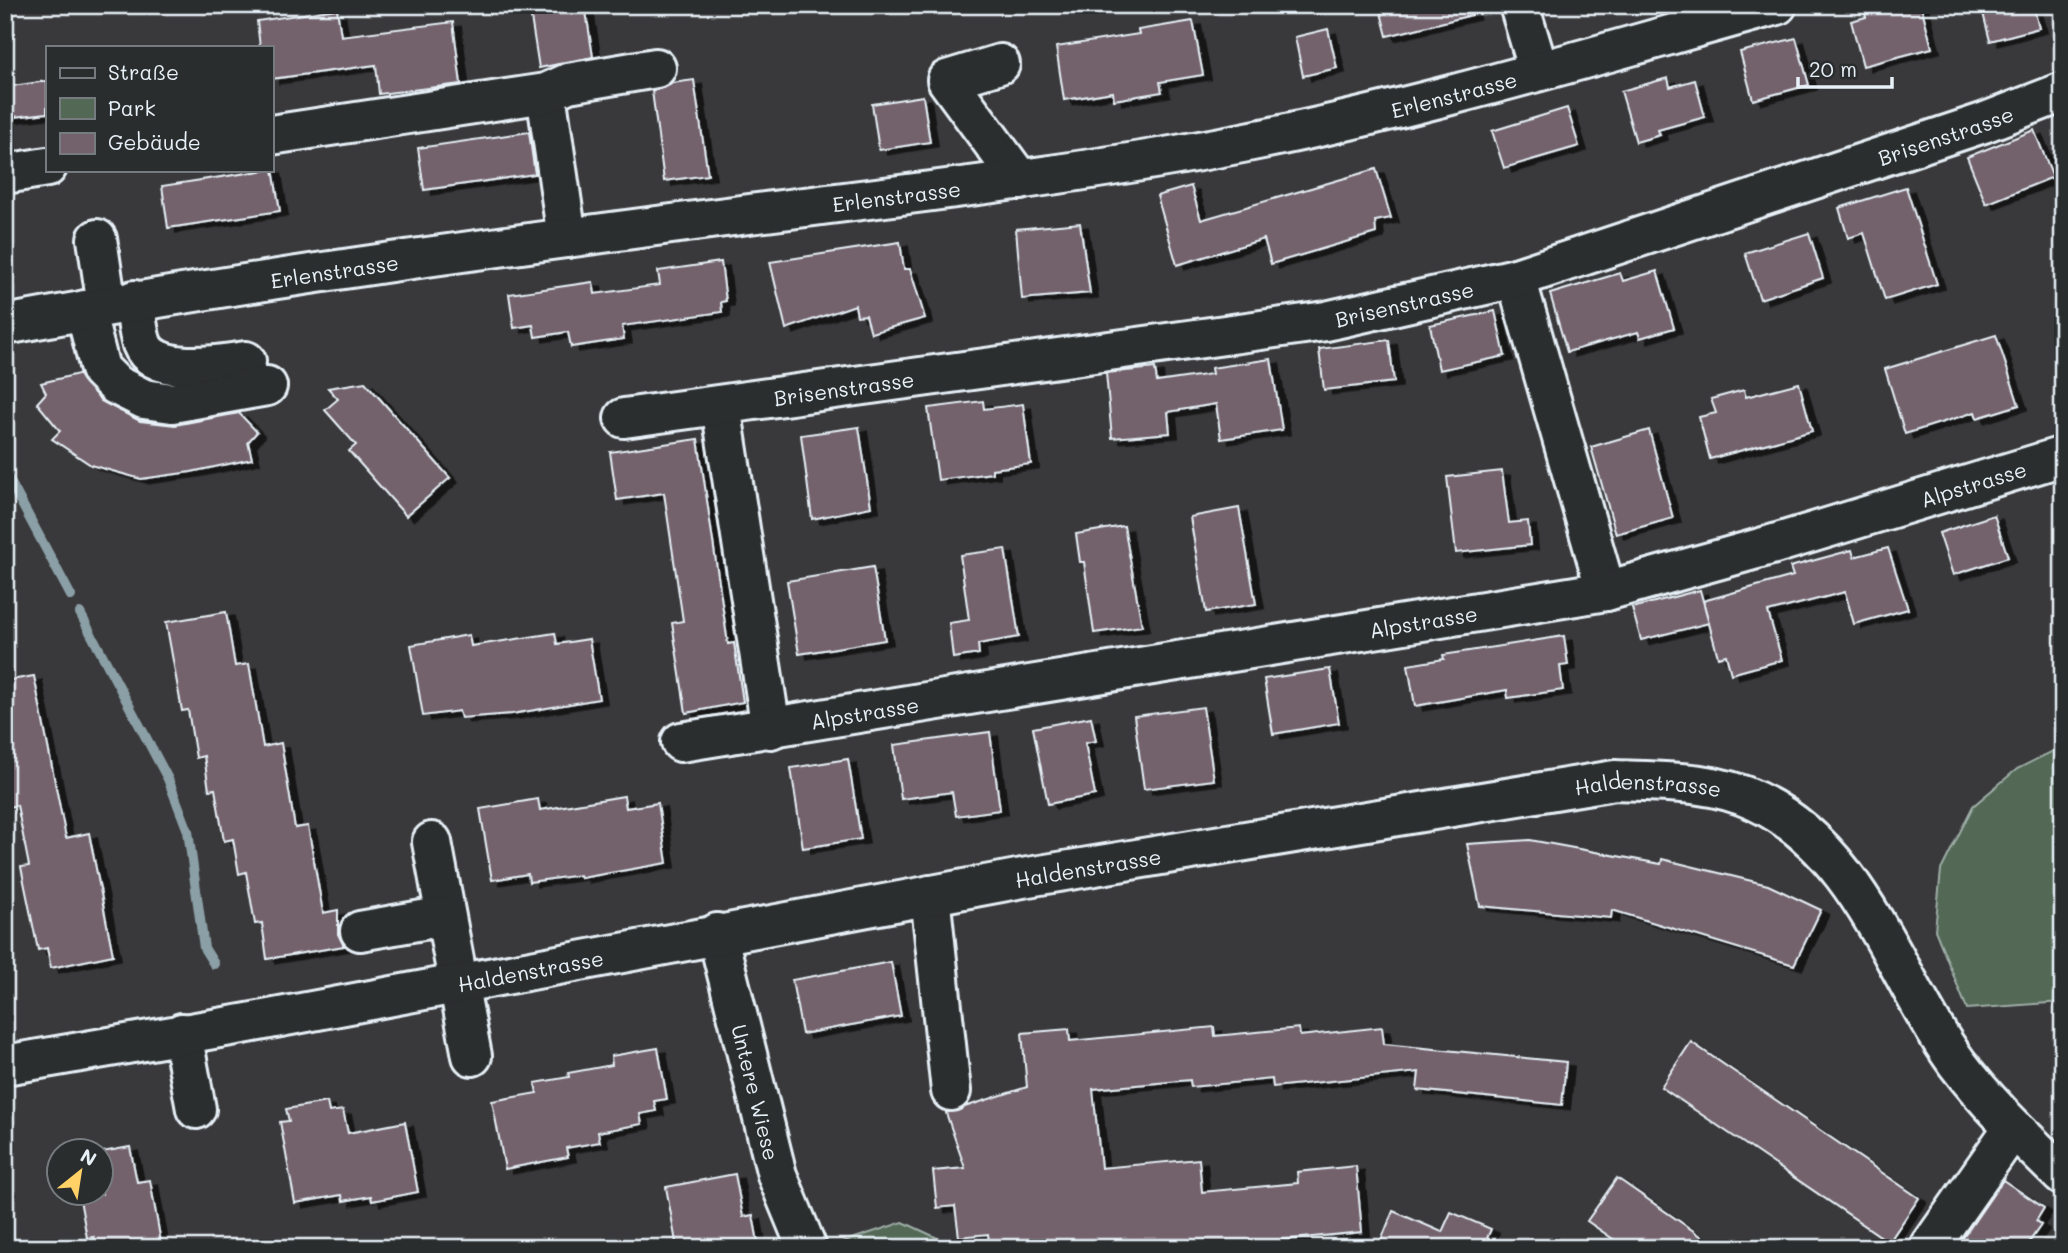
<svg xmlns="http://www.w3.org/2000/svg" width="2068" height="1253" font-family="Mali,sans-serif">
  <defs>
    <filter id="shadow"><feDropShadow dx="8" dy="4.5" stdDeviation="0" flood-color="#0009"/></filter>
  </defs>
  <rect width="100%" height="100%" fill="#39383a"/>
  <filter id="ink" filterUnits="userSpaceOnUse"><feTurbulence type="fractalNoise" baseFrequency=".0143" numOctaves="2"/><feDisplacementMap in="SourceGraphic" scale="14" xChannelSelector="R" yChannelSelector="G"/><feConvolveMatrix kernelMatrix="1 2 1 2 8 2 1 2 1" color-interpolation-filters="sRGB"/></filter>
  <g filter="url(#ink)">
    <!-- green -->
    <g fill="#536956" stroke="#9eada7" stroke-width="2">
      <path d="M2063,746v256l-96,7 -32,-79 6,-60 32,-64 44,-37z"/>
      <path d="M903,1222l56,26h-114l-2,-6z"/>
    </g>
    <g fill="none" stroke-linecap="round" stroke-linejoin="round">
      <!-- stream -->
      <g stroke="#8a9fa6" stroke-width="10">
        <path d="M5,472l66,124"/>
        <path d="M80,613l88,166 20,52 16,117 10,16"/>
      </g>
    </g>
    <!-- building -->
    <g fill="#73626c" stroke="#e8f1f8" stroke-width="2" filter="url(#shadow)">
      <path d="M529,5h56l8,52 -54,11z"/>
      <path d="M1379,5h92l1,10 -85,21z"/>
      <path d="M1890,5h31l11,43 -69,18 -12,-45 15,-4 -1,-5z"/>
      <path d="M1981,5h52l6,23 -49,13z"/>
      <path d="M337,9l4,27 112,-14 8,62 -82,10 -3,-29 -105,14v-32h-11l-3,-26z"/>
      <path d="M1193,21l10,54 -43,7 2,10 -48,8 -1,-8 -49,8 -8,-53 83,-13 -1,-4z"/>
      <path d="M1328,29l9,39 -34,8 -8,-39z"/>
      <path d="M1796,38l13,47 -56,15 -13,-48z"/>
      <path d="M1668,78l2,9 25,-7 10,37 -47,13 2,5 -24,7 -15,-51z"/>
      <path d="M694,80l14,95 -44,6 -12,-90 20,-8z"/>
      <path d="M47,81v32l-42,5v-31z"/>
      <path d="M923,96l7,46 -51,8 -7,-46z"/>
      <path d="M1567,108l12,38 -75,22 -12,-37z"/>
      <path d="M2034,130l19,47 -67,27 -19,-47z"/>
      <path d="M529,132l6,42 -111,16 -6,-42z"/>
      <path d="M273,169l7,42 -112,17 -6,-42z"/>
      <path d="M1376,169l15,49 -16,3 1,12 -105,31 -7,-25 -87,26 -20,-69 34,-10 10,34z"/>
      <path d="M1906,187l31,97 -52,16 -21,-67 -16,5 -9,-30z"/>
      <path d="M1080,223l10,70 -68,6 -6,-70z"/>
      <path d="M1809,233l14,45 -63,21 -15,-46z"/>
      <path d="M900,242l4,27h6l15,49 -54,15 -5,-18 -9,1 -2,-11 -69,24 -16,-67z"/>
      <path d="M721,262l5,39 -5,1 1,10 -100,14 2,13 -53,8 -3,-15 -33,5 -2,-12 -19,3 -5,-34 84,-12 2,12 65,-9 -2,-14z"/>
      <path d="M1657,271l17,57 -34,10 -2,-6 -71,20 -17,-58 70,-21 3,8z"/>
      <path d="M1495,311l10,45 -66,14 -9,-45z"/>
      <path d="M1996,335l23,70 -42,13 -2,-6 -70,22 -20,-65z"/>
      <path d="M1389,340l5,42 -70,8 -5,-41z"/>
      <path d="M1271,359l11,71 -61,9 -5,-35 -48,8 2,21 -58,5 -6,-65 49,-5 2,14 55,-8 -1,-6z"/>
      <path d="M78,374l23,27 39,20 35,4 64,-12 18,19 -9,10 4,17 -61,13 -50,7 -50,-14 -39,-26 8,-8 -23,-28 9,-10 -5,-10z"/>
      <path d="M365,382l85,96 -44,38 -57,-65 7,-6 -31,-35 13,-11 -10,-11z"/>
      <path d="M1799,383l13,48 -102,28 -11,-42 17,-4 -5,-14 33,-9 2,7z"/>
      <path d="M983,401l1,8 39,-5 8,60 -39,5v4l-54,7 -10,-72z"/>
      <path d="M859,427l12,80 -59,12 -11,-84z"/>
      <path d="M1649,430l24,88 -57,16 -25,-87z"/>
      <path d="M698,439l30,205 6,-1 9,59 -57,11 -14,-90 11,-2 -19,-128 -47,7 -7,-48z"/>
      <path d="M1502,471l7,52 19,-2 2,24 -74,8 -9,-76z"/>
      <path d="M1239,508l17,96 -50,8 -16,-95z"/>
      <path d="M1994,515l14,42 -55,18 -14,-42z"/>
      <path d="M1124,526l18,100 -48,7 -10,-71h-4l-4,-28z"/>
      <path d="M1888,548l20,61 -54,15 -9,-32 -77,20 14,48 -51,14 -5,-19 -8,2 -15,-56 90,-25 -3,-9 62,-17 2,7z"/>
      <path d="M1005,549l14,88 -41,7 1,10 -26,4 -4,-35 20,-3 -9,-65z"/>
      <path d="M873,567l12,73 -86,14 -12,-73z"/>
      <path d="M1700,590l9,33 -68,17 -9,-32z"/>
      <path d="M226,612l9,54 14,-2 14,83 18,-4 14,85 13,-2 15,87 15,-3v24l6,12 -77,13 -5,-36 -7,1 -9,-52 -7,2 -6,-35 -9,2 -9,-52 -6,1 -5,-34 -8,2 -8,-48 -6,1 -16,-89z"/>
      <path d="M555,633l2,11 32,-5 10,60 -87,15 -51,4 -2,-7 -36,5 -12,-71 58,-10 2,11z"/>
      <path d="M1564,636l4,29 -8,1 3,24 -55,8 -1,-8 -92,16 -7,-41 36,-6 -1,-4z"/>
      <path d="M1330,669l9,54 -66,11 -9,-55z"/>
      <path d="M34,676l32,162 23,-5 24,122 -62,13 -4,-20 -9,2 -17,-83 8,-1 -12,-61 -12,3v-127z"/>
      <path d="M1203,707l11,73 -70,9 -10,-73z"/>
      <path d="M1091,717l5,24 -11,2 10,52 -47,9 -15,-76z"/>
      <path d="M990,732l10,78 -44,6 -4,-24 -51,7 -7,-54z"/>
      <path d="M848,759l13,80 -58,9 -12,-80z"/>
      <path d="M624,796l2,12 32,-5 9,60 -86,15 -1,-3 -51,7 -1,-8 -36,6 -12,-71 58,-10 2,11z"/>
      <path d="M1530,840l131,24 1,-5 106,26 53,25 -27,55 -182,-55 -1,8 -131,-12 -13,-62z"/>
      <path d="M891,962l10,54 -99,18 -10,-54z"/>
      <path d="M1214,1027l1,9 84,-8 1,8 82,-9 2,17 182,18 -4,43 -145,-15 2,-18 -146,15 -1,-8 -81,8 -1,-7 -97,9 8,79 98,-9 3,33 96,-9 -1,-11 59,-6 6,66 -160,16h-131v-4l-81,4 -2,-14 -29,3 -4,-31 -18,2 -4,-37 32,-3 -19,-55 81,-26 -5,-54 47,-4 1,12z"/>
      <path d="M1691,1042l228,156 -30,44 -228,-155z"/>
      <path d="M658,1048l9,51 -13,2 2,10 -16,3 2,10 -44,8 2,10 -34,6 2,9 -63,12 -13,-68 45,-8 -2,-10 34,-6 -1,-4 44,-8 -1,-9z"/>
      <path d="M327,1102l2,10 14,-2 5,23 57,-11 13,70 -46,9 -1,-5 -28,5 -1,-6 -47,8 -15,-81 9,-1 -3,-12z"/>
      <path d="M130,1147l7,35 13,-2 12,68h-66l-2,-11 -7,1 -8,-44h23v-42z"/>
      <path d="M735,1174l8,43 10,-2 6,33h-82l-11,-61z"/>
      <path d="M1617,1178l101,70h-92l-39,-27z"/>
      <path d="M2003,1180l41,28 -8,13 5,4 -16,23h-69z"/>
      <path d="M1393,1211l49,21 9,-20 40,17 -8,19h-105z"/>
    </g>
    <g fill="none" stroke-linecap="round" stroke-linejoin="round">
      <defs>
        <g id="minor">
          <path d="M1519,5l20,66"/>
          <path d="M1000,64l-53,16 73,100"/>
          <path d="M546,93l21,145"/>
          <path d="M271,135l275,-42 22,-10 88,-15"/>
          <path d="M5,174l42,-7"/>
          <path d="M97,239l10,67"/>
          <path d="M1516,278l90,313"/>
          <path d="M134,300c3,14 3,31 8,44 12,32 78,21 104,17"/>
          <path d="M85,310l15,59 16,16 28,14 28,4 95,-17"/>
          <path id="s1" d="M5,325c247,-46 495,-79 744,-111 164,-21 330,-39 493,-71 180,-35 357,-89 535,-138"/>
          <path d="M721,406l50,323"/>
          <path id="s2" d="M624,418l702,-97 190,-43 467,-155 80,-31"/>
          <path id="s3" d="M681,742l925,-151 165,-46 292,-89"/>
          <path d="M432,842l40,214"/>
          <path d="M930,895l21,196"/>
          <path d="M360,931l85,-15"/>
          <path id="s4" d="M717,933l60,242 30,73"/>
          <path d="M182,1033l14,76"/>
          <path id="s5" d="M5,1065l243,-42 780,-146 587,-97c48,2 97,0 141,21 106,50 137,174 201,262 31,41 69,77 106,113"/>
          <path d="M1929,1248l84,-120"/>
        </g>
      </defs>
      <!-- minor casing -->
      <use href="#minor" stroke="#e8f1f8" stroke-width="44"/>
      <!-- minor -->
      <use href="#minor" stroke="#2a2d2e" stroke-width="38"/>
    </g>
  </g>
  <g text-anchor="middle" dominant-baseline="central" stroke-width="5" stroke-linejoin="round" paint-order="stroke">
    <!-- street labels -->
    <g font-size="21" fill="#e8f1f8" stroke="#2a2d2e">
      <text stroke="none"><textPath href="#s1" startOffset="1468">Erlenstrasse</textPath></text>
      <text stroke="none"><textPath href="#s2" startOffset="1356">Brisenstrasse</textPath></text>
      <text stroke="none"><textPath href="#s1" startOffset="901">Erlenstrasse</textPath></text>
      <text stroke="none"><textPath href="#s1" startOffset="334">Erlenstrasse</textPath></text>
      <text stroke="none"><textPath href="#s2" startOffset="789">Brisenstrasse</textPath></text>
      <text stroke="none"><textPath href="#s2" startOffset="222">Brisenstrasse</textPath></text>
      <text stroke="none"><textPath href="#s3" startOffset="1320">Alpstrasse</textPath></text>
      <text stroke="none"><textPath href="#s3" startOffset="752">Alpstrasse</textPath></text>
      <text stroke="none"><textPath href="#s3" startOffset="186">Alpstrasse</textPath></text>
      <text stroke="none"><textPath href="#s5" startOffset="1668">Haldenstrasse</textPath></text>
      <text stroke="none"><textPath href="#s5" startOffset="1101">Haldenstrasse</textPath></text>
      <text stroke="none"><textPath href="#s5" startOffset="534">Haldenstrasse</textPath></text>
      <text stroke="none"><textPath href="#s4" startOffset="164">Untere Wiese</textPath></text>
    </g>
  </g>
  <!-- margin -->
  <rect width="2068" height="1253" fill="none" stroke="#2a2d2e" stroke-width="28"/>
  <rect x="14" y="14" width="2040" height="1225" fill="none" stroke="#e8f1f8" stroke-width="2.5" filter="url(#ink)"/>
  <!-- legend -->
  <rect x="46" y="46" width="228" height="126" fill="#2a2d2e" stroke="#767b7f" stroke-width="2"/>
  <rect x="60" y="68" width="35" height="10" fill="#2a2d2e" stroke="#767b7f" stroke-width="2"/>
  <text x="108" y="80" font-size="21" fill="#e8f1f8">Straße</text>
  <rect x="60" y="98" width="35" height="21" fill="#536956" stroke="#767b7f" stroke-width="2"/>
  <text x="108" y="116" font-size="21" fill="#e8f1f8">Park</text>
  <rect x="60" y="133" width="35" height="21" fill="#73626c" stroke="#767b7f" stroke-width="2"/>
  <text x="108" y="150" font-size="21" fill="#e8f1f8">Gebäude</text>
  <!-- north arrow -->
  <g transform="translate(80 1172) rotate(30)"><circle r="33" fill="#2a2d2e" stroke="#767b7f" stroke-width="2"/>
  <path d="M0-5L12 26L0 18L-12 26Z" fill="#ffd166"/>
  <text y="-10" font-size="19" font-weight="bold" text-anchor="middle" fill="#e8f1f8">N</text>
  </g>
  <!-- scale -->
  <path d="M1798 77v10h94v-10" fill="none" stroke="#e8f1f8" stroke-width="3.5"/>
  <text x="1809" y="77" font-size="21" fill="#e8f1f8" stroke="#2a2d2e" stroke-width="5" paint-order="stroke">20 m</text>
</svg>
